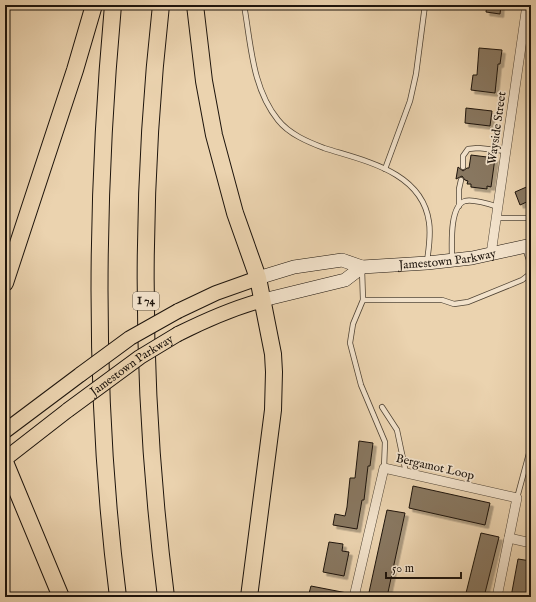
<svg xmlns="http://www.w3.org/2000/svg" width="536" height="602" font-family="'IM FELL English',serif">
  <defs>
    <filter id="shadow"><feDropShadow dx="3.5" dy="3.5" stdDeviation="0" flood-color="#0004"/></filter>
  </defs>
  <rect width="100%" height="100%" fill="#ebd3af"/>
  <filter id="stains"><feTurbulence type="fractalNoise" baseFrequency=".005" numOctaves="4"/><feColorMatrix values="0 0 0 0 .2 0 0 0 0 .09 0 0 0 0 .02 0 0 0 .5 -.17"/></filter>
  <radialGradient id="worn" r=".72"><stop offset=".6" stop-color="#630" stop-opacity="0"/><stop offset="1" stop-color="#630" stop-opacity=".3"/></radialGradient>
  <!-- building -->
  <g fill="#887761" stroke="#1d140c" filter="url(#shadow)">
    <path d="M487,5h14l-1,9 -14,-2z"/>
    <path d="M479,48l23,2 -2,14h-2l-3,29 -24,-3 2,-15h4z"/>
    <path d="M466,108l26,3 -2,15 -25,-3z"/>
    <path d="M471,155l24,3 -4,29 -4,-1v3l-16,-2v-3h-4l1,-3 -3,-1 -3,-4 -6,3 2,-12 5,4 4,-3h2z"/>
    <path d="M531,185v15l-11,5 -5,-13z"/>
    <path d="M359,441l14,2 -3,23h-2l-4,34h-2l-5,29 -24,-4 2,-11 10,2 2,-9 3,-29h5z"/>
    <path d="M413,486l77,17 -5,22 -76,-17z"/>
    <path d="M387,510l18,3 -18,84h-19z"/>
    <path d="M481,533l18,4 -15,60h-19z"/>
    <path d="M329,542l14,2 -1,7 7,1 -5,24 -21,-4z"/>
    <path d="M518,559l13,2v36h-20z"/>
    <path d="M311,586l36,7v4h-39z"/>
  </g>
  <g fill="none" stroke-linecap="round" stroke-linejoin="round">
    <defs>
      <g id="lane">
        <path d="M244,5c7,39 8,83 34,115 11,14 30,22 46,28 40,13 98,23 105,74 2,13 0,26 -2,39"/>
        <path d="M463,167v-11l5,-7 10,-1 28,3"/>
        <path d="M385,169l25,-68 6,-27 9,-69"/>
        <path d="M459,206v-17l2,-9"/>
        <path d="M497,218h34"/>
        <path d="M525,248l6,18"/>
        <path d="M452,259c0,-13 -3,-53 13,-58 9,-2 24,3 33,6"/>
        <path d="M362,269l1,31 -10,24 -3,19 11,42 24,57 -1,26"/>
        <path d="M363,300h79l12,4 14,-2 54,-22 9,-7"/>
        <path d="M382,407l15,23 9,43"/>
        <path d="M517,498l14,-52"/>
      </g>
      <g id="street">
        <path d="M491,254l36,-249"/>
        <path d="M509,538l22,5"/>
        <path d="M354,597l30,-129 133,30 -20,99"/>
      </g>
      <g id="secondary">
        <path id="s1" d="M258,278l36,-11 48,-7 20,7 65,-4 45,-5 59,-13"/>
        <path d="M263,300l82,-20 17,-13"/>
      </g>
      <g id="primary">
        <path d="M178,311l38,-18 42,-15"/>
        <path d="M178,334c28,-14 55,-26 85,-34"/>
        <path d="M5,431l76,-57"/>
        <path d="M5,459l63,-49"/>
      </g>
      <g id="highway">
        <path d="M113,5c-18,198 -20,395 5,592"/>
        <path d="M161,5c-22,196 -20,396 5,592"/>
        <path d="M195,5l9,76 10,54 21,78 23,65 15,76 1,18 -1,38 -24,187"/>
        <path d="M5,283l70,-213 19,-65"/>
        <path d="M5,462l56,135"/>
      </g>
    </defs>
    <!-- lane casing -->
    <use href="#lane" stroke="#504435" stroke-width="6"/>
    <!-- street casing -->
    <use href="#street" stroke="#504435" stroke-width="10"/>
    <!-- secondary casing -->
    <use href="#secondary" stroke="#1d140c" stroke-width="14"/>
    <!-- primary casing -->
    <use href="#primary" stroke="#1d140c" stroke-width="16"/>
    <!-- highway casing -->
    <use href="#highway" stroke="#1d140c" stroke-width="18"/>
    <!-- lane -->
    <use href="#lane" stroke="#f2e2cb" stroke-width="4.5"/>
    <!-- street -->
    <use href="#street" stroke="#f2e2cb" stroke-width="9"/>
    <!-- secondary -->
    <use href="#secondary" stroke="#f2e2cb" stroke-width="13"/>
    <!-- primary -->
    <use href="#primary" stroke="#ebd3af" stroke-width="14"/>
    <!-- highway -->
    <use href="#highway" stroke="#ebd3af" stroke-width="16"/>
    <defs>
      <g id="primary-bridge">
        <path d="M81,374l49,-36 48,-27"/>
        <path id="s2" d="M68,410l72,-53 38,-23"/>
      </g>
    </defs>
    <!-- primary-bridge casing -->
    <use href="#primary-bridge" stroke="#1d140c" stroke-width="16" stroke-linecap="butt"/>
    <!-- primary-bridge -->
    <use href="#primary-bridge" stroke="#ebd3af" stroke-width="14"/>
  </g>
  <g text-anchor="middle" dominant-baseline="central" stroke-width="3.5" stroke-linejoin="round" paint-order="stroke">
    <!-- shield labels -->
    <rect fill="#f2e2cb" stroke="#5d5245" stroke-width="1" x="133" y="292" width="26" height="18" rx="3"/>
    <g font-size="11" font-weight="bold" fill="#1d140c">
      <text x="146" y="301">I 74</text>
    </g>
    <!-- street labels -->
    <g font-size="12" fill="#1d140c" stroke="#f2e2cb">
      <text transform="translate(497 128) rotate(-82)">Wayside Street</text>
      <text stroke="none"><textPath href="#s1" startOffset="193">Jamestown Parkway</textPath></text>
      <text stroke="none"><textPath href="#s2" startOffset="78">Jamestown Parkway</textPath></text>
      <text transform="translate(435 467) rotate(13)">Bergamot Loop</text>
    </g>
  </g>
  <!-- margin -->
  <rect width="536" height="602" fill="none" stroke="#ebd3af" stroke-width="20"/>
  <rect x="6" y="6" width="524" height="590" fill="none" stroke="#1d140c" stroke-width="2"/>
  <rect x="10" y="10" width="516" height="582" fill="none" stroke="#1d140c"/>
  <!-- scale -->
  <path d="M386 572v6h75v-6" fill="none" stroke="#1d140c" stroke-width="2"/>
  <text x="392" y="572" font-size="12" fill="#1d140c" stroke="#f2e2cb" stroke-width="3" paint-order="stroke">50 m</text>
  <rect width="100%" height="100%" filter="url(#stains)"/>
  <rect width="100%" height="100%" fill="url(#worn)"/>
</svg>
